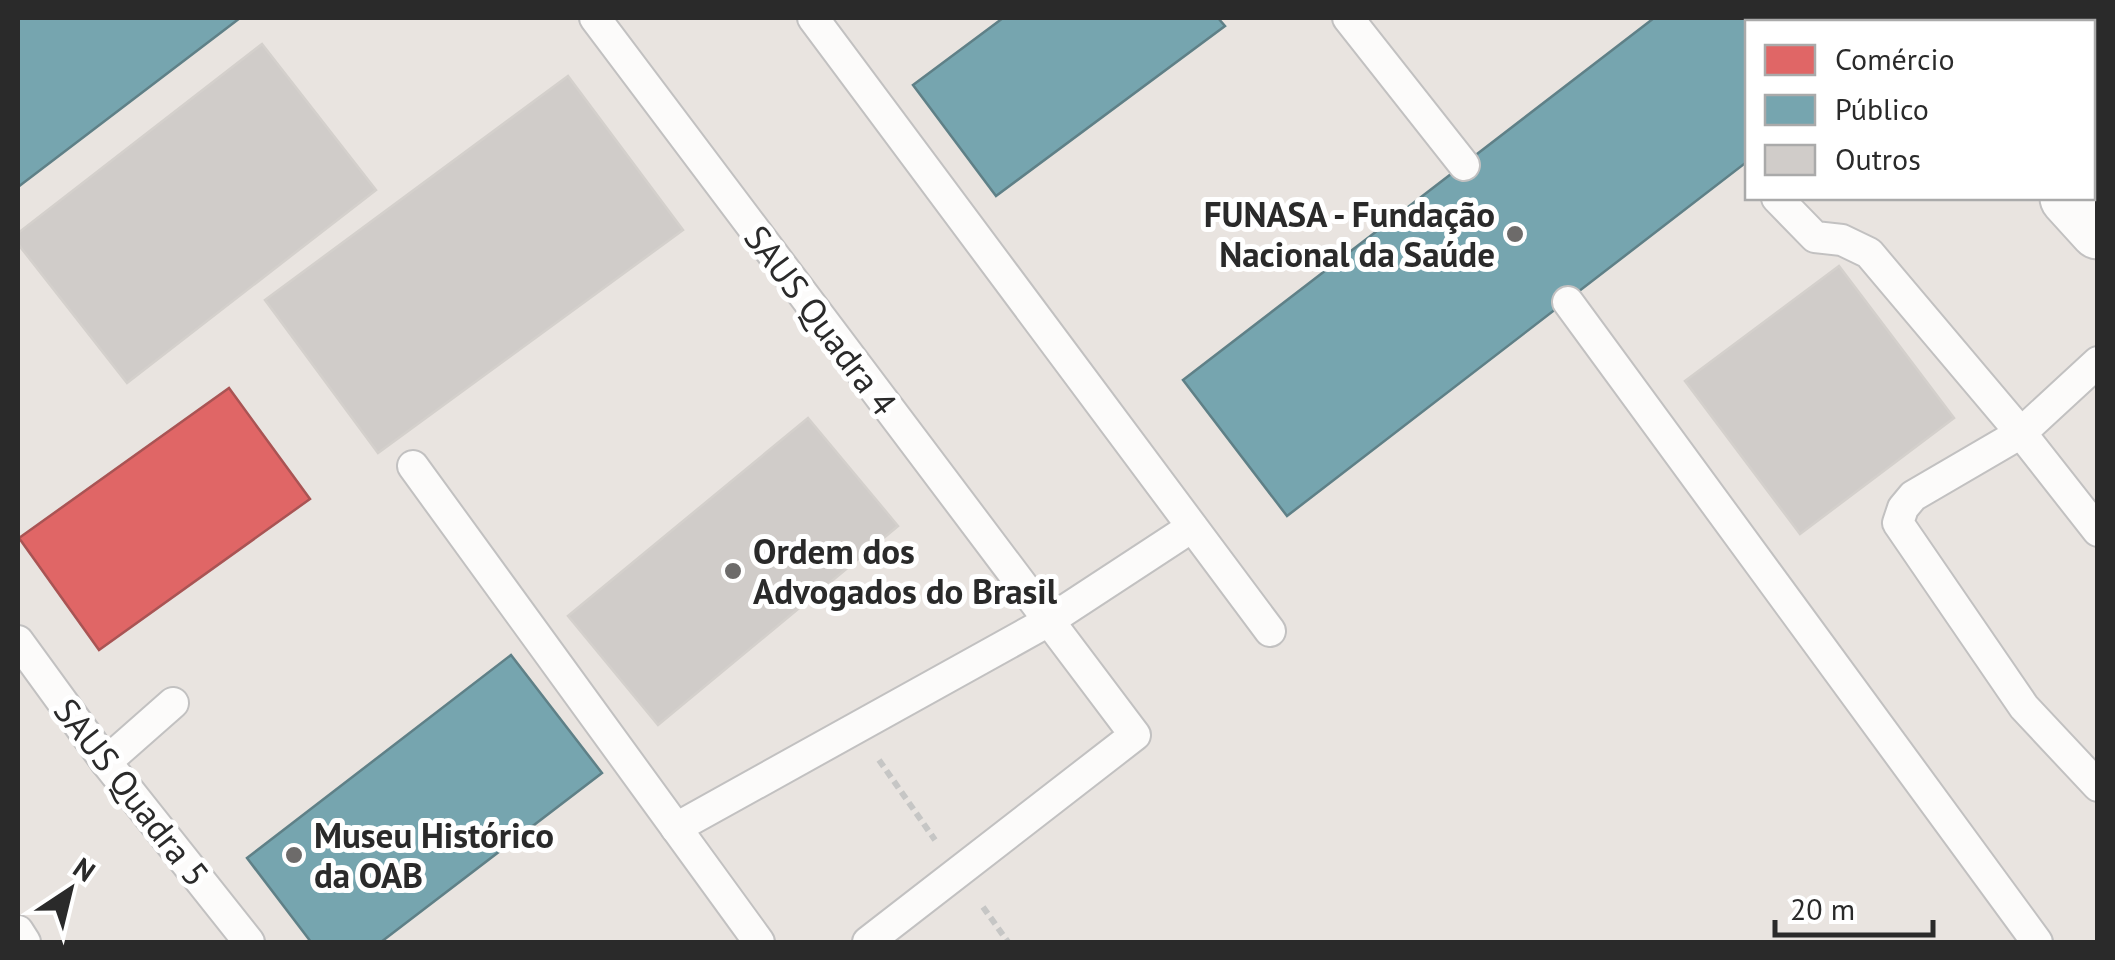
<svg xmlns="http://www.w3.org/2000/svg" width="2115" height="960" font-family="'PT Sans',sans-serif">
  <rect width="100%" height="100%" fill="#e9e4e0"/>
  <!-- shops -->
  <path fill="#e06666" stroke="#a95454" stroke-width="2.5" d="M229,388l81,111 -211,151 -80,-112z"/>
  <!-- public -->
  <g fill="#76a5af" stroke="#5f8087" stroke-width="2.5">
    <path d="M18,18h222l-222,169z"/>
    <path d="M1003,18h215l7,8 -229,170 -83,-111z"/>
    <path d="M1654,18h132l4,4h-42v139l-461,355 -104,-136z"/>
    <path d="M511,655l91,118 -221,169h-70l-64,-84z"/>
  </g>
  <!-- building -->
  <g fill="#d0ccc9" stroke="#d4d0cc" stroke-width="2.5">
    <path d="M262,44l114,146 -249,193 -109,-139v-11z"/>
    <path d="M568,76l115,154 -305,223 -113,-153z"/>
    <path d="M1839,266l115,152 -154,116 -115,-153z"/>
    <path d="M808,418l90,108 -240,199 -90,-109z"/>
  </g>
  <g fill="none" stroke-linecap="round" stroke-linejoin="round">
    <defs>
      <g id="service">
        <path d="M595,18l540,717 -267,207"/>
        <path d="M813,18l457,613"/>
        <path d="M1348,18l116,147"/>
        <path d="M1812,18l4,4"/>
        <path d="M1777,198l38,39 27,3 27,13 152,180 77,98"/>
        <path d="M1568,302l469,640"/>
        <path d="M2098,362l-77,71 -108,63 -10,12 -5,15 126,184 74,79"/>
        <path d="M413,466l346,476"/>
        <path d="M18,641l88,121 143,180"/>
        <path d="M106,762l67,-59"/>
        <path d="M676,828l371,-206 145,-95"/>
        <path d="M18,931l7,11"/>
      </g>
      <g id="secondary">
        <path d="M1917,18l4,4"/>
        <path d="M2037,22l8,-4"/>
        <path d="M2068,198l30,33"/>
      </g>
    </defs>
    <!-- service casing -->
    <use href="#service" stroke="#c2c1c1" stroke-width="34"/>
    <!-- secondary casing -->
    <use href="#secondary" stroke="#c2c1c1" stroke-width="59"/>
    <!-- path -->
    <g stroke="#c6c6c5" stroke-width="6" stroke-dasharray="8 5" stroke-linecap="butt">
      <path d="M879,760l56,80"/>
      <path d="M983,907l25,35"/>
    </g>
    <!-- service -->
    <use href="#service" stroke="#fcfbfa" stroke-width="30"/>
    <!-- secondary -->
    <use href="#secondary" stroke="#fcfbfa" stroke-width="55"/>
  </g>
  <!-- markers -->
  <g fill="#6d6b6a" stroke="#fff" stroke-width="4">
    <circle cx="1515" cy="234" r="10"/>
    <circle cx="733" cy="571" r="10"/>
    <circle cx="294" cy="855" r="10"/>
  </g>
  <g text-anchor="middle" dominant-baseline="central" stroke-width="10" stroke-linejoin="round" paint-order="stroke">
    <!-- poi labels -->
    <g font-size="35" font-weight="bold" fill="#2a2a2a" stroke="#fff" text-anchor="start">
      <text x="1495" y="214" text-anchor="end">FUNASA - Fundação<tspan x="1495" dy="40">Nacional da Saúde</tspan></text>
      <text x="753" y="551">Ordem dos<tspan x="753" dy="40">Advogados do Brasil</tspan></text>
      <text x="314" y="835">Museu Histórico<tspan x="314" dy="40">da OAB</tspan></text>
    </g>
    <!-- street labels -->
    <g font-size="35" fill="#2a2a2a" stroke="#fff">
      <text transform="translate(821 320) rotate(53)">SAUS Quadra 4</text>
      <text transform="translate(132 792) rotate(52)">SAUS Quadra 5</text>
    </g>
  </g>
  <!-- border -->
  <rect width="2115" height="960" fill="none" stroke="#2a2a2a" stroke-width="40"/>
  <!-- legend -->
  <rect x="1745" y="20" width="350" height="180" fill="#ffffff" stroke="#aaaaaa" stroke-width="2.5"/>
  <rect x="1765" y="45" width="50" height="30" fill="#e06666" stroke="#aaaaaa" stroke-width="2.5"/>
  <text x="1835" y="70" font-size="30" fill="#2a2a2a">Comércio</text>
  <rect x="1765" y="95" width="50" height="30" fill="#76a5af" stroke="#aaaaaa" stroke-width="2.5"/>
  <text x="1835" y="120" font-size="30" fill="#2a2a2a">Público</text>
  <rect x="1765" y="145" width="50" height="30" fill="#d0ccc9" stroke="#aaaaaa" stroke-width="2.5"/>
  <text x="1835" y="170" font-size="30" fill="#2a2a2a">Outros</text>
  <!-- north arrow -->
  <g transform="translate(70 890) rotate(35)" stroke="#ffffff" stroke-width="8" paint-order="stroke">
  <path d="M0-8L18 38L0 25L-18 38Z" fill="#2a2a2a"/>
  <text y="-15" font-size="28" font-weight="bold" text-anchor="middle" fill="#2a2a2a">N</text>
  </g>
  <!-- scale -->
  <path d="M1775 920v15h158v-15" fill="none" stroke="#2a2a2a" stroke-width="5"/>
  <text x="1790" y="920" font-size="30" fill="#2a2a2a" stroke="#ffffff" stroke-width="8" paint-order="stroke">20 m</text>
</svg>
